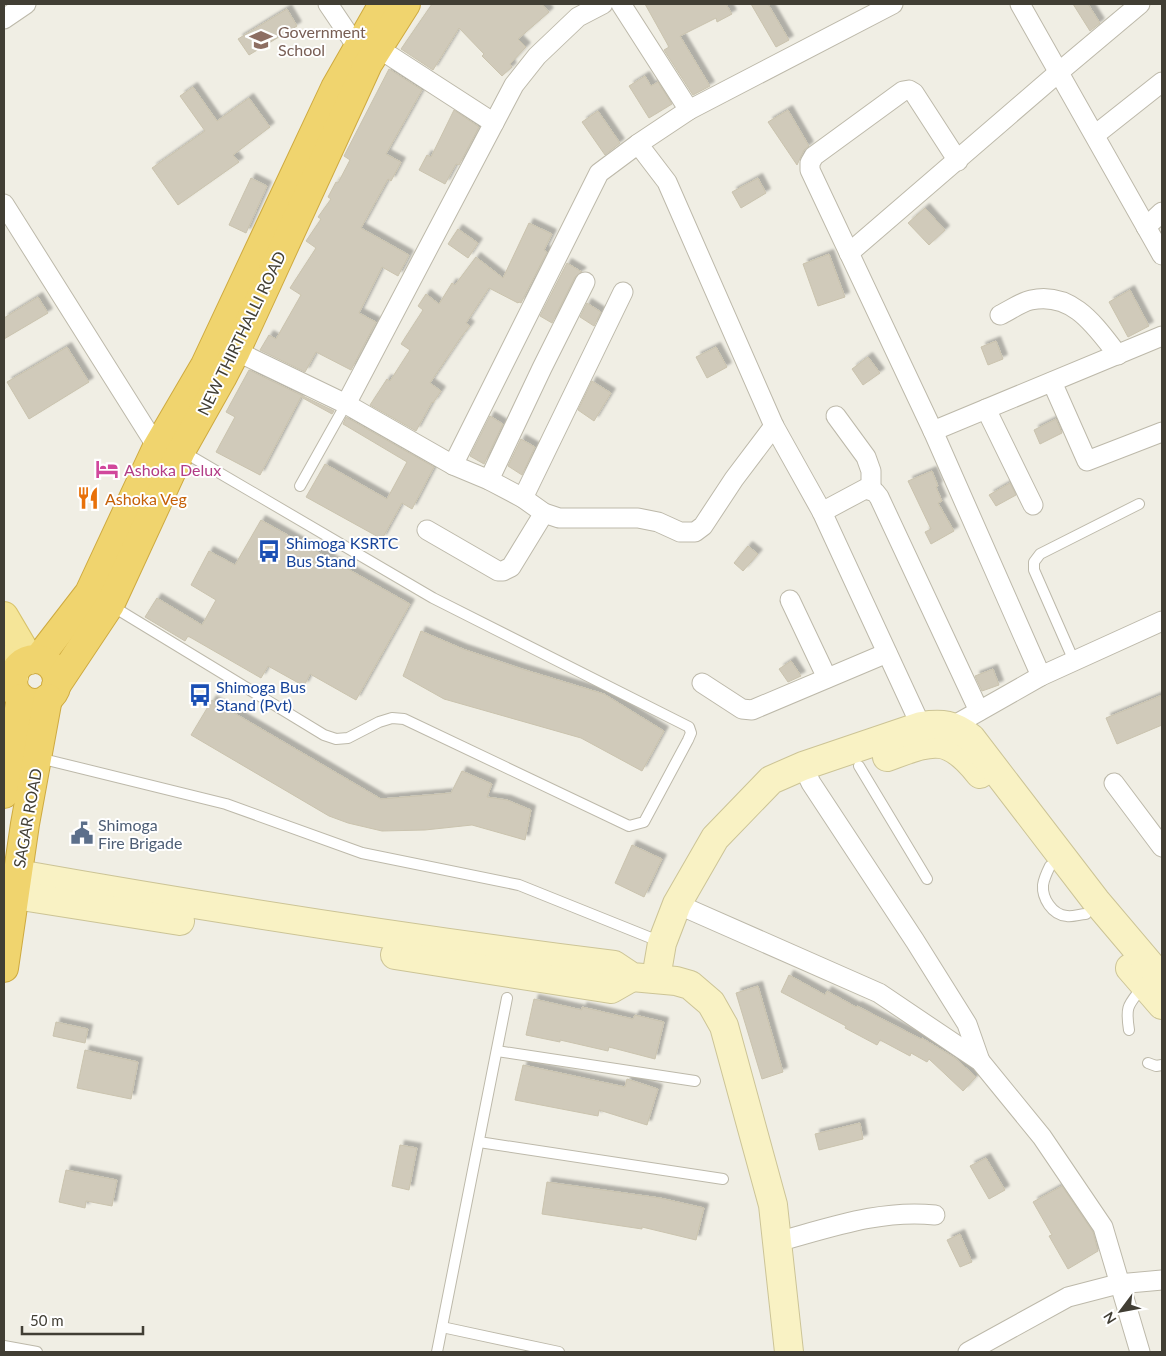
<svg xmlns="http://www.w3.org/2000/svg" width="1166" height="1356" font-family="Lato,sans-serif">
  <defs>
    <filter id="shadow"><feDropShadow dx="4.5" dy="-4.5" stdDeviation="1" flood-color="#0004"/></filter>
  </defs>
  <rect width="100%" height="100%" fill="#f0eee4"/>
  <!-- building -->
  <g fill="#d0caba" stroke="#cac3ae" filter="url(#shadow)">
    <path d="M432,4h110l7,8 -31,27 8,8 -16,17 2,3 -10,9 -20,-20 2,-2 -25,-26 -26,42 -32,-21z"/>
    <path d="M645,4h81l6,10 -15,8 -1,-4 -36,18 30,50 -17,9 -29,-45 5,-3z"/>
    <path d="M751,4h17l21,36 -13,7z"/>
    <path d="M1073,4h15l12,19 -10,8z"/>
    <path d="M287,9l10,17 -48,29 -11,-16z"/>
    <path d="M389,69l33,21 -36,64 15,8 -10,19 -3,-2 -27,49 48,27 -11,21 -16,-9 -23,46 17,9 -25,48 -35,-18 -11,20 -45,-22 9,-15 7,4 25,-44 -11,-7 26,-40 -10,-7 15,-22 -3,-2 13,-18 -3,-2 8,-15 2,1 12,-23 -6,-4z"/>
    <path d="M645,76l6,10 7,-4 14,22 -23,14 -20,-32z"/>
    <path d="M193,87l24,34 32,-23 21,29 -37,28 6,7 -61,43 -26,-37 53,-37 -25,-35z"/>
    <path d="M454,110l25,17 -20,38 -3,-1 -11,20 -26,-14 8,-15 4,2z"/>
    <path d="M788,110l21,36 -5,4 -7,15 -29,-43z"/>
    <path d="M598,111l22,32 -15,12 -23,-33z"/>
    <path d="M251,178l16,8 -21,47 -17,-8z"/>
    <path d="M758,178l8,15 -25,15 -9,-16z"/>
    <path d="M925,208l20,22 -16,15 -21,-22z"/>
    <path d="M529,223l23,11 -8,16 3,2 -26,51 -2,-1 -1,1 -29,-15 -23,35 4,3 -9,11 -31,46 11,8 -8,12 -1,-1 -16,29 -46,-26 17,-26 3,2 20,-31 -9,-6 22,-34 -5,-4 8,-12 13,10 13,-21 3,2 21,-28 27,21z"/>
    <path d="M458,229l20,14 -10,15 -20,-14z"/>
    <path d="M829,254l16,43 -27,9 -15,-42z"/>
    <path d="M567,263l15,9 -7,5 -23,46 -12,-7z"/>
    <path d="M1130,290l19,36 -21,11 -19,-35z"/>
    <path d="M38,297l10,16 -44,26v-21z"/>
    <path d="M587,303l14,9 -7,14 -14,-9z"/>
    <path d="M996,341l7,18 -15,6 -7,-18z"/>
    <path d="M67,347l22,35 -60,37 -22,-37z"/>
    <path d="M716,347l11,20 -20,11 -11,-21z"/>
    <path d="M868,357l12,16 -17,12 -11,-16z"/>
    <path d="M249,370l85,41 -2,3 -31,-17 -41,78 -44,-23 19,-35 -9,-5z"/>
    <path d="M592,381l19,12 -17,28 -16,-11z"/>
    <path d="M490,416l13,8 -19,40 -14,-8z"/>
    <path d="M346,417l88,50 -22,42 -10,-6 -20,36 -76,-42 19,-33 62,35 20,-37 -64,-38z"/>
    <path d="M1056,419l6,14 -22,11 -6,-14z"/>
    <path d="M521,439l14,8 -13,28 -14,-9z"/>
    <path d="M932,471l6,15 -2,1 6,14 -4,2 16,28 -23,13 -6,-12 6,-3 -23,-48z"/>
    <path d="M1010,483l6,12 -20,11 -7,-11z"/>
    <path d="M261,520l149,84 -54,96 -46,-26 -6,12 -36,-20 -7,12 -73,-42 -3,5 -40,-24 12,-19 45,27 14,-25 -25,-15 18,-34 26,14z"/>
    <path d="M748,546l10,8 -15,17 -9,-8z"/>
    <path d="M421,631l42,18 59,20 82,25 60,37 -22,40 -61,-33 -137,-39 -41,-23z"/>
    <path d="M791,661l10,15 -13,6 -9,-13z"/>
    <path d="M993,669l6,16 -17,6 -7,-15z"/>
    <path d="M1162,695v30l-45,19 -11,-26z"/>
    <path d="M212,700l169,99 70,-6 11,-22 30,13 -5,13 20,3 24,10 -6,30 -53,-15 -47,5 -43,1 -34,-8 -19,-7 -138,-81z"/>
    <path d="M632,845l30,14 -18,38 -29,-14z"/>
    <path d="M789,975l36,20 2,-4 29,16 1,-1 64,33 1,-1 33,20 21,19 -13,14 -34,-32 -2,3 -16,-9 -1,3 -30,-16 -3,5 -32,-17 1,-2 -65,-34z"/>
    <path d="M758,986l25,86 -21,7 -26,-86z"/>
    <path d="M534,999l48,11v-3l51,12 2,-4 29,7 -9,37 -46,-12 -1,4 -48,-11v2l-34,-7z"/>
    <path d="M56,1022l32,7 -3,14 -32,-7z"/>
    <path d="M85,1050l53,12 -7,37 -54,-11z"/>
    <path d="M523,1065l102,22 2,-8 31,10 -11,36 -48,-15 -1,6 -83,-16z"/>
    <path d="M860,1123l3,16 -44,11 -4,-16z"/>
    <path d="M400,1145l17,3 -8,42 -17,-4z"/>
    <path d="M986,1158l19,32 -16,9 -19,-33z"/>
    <path d="M66,1170l51,10 -5,26 -26,-5 -1,7 -26,-6z"/>
    <path d="M547,1182l113,16 44,10 -8,32 -54,-13v2l-100,-15z"/>
    <path d="M1062,1186l31,46 5,19 -30,18 -19,-33 3,-1 -19,-33z"/>
    <path d="M960,1234l12,28 -12,5 -13,-27z"/>
  </g>
  <g fill="none" stroke-linecap="round" stroke-linejoin="round">
    <defs>
      <g id="lane">
        <path d="M300,486l46,-82"/>
        <path d="M112,606l212,129 12,4 12,-1 31,-16 13,-4 12,1 225,107 15,-4 44,-82 3,-7 -2,-6 -256,-129 -251,-147"/>
        <path d="M1074,661l-40,-91v-8l6,-8 99,-50"/>
        <path d="M39,758l187,46 136,49 157,32 142,57"/>
        <path d="M859,766l68,113"/>
        <path d="M1050,866c-3,6 -6,12 -7,19 -1,13 9,30 24,31 6,1 13,-2 19,-2"/>
        <path d="M1129,1030c-4,-26 0,-25 15,-45"/>
        <path d="M497,1051l198,30"/>
        <path d="M1148,1063l8,3 6,-1"/>
        <path d="M479,1142l244,37"/>
        <path d="M442,1327l117,25"/>
        <path d="M4,1346l33,6"/>
        <path d="M437,1352l70,-354"/>
      </g>
      <g id="street">
        <path d="M328,4l29,43"/>
        <path d="M621,4l68,106"/>
        <path d="M1020,4l142,251"/>
        <path d="M4,19l22,-15"/>
        <path d="M378,48l116,75"/>
        <path d="M1095,135l67,-53"/>
        <path d="M638,144l29,38 107,244 48,86 99,214"/>
        <path d="M958,161l-44,-68 -5,-3 -6,1 -89,65 -4,7v7l123,261 108,245"/>
        <path d="M4,204l153,243"/>
        <path d="M1146,227l16,-15"/>
        <path d="M849,253l210,-181 81,-68"/>
        <path d="M1000,315c9,-4 21,-13 31,-15 42,-9 65,27 87,55"/>
        <path d="M236,351l110,53 107,61 36,15 34,18 21,15 15,5h79l20,4 22,10h15l8,-6 31,-47 40,-53"/>
        <path d="M1052,382l35,79 75,-29"/>
        <path d="M346,404l168,-319 23,-29 41,-39 25,-13"/>
        <path d="M986,409l47,96"/>
        <path d="M836,416l30,41 5,14v19"/>
        <path d="M933,431l229,-95"/>
        <path d="M453,465l146,-292 39,-29 51,-34 204,-106"/>
        <path d="M489,480l53,-112 43,-86"/>
        <path d="M523,498l100,-206"/>
        <path d="M822,512l43,-23 10,3 4,5 100,214"/>
        <path d="M427,530l71,41h5l8,-4 33,-54"/>
        <path d="M790,600l37,78"/>
        <path d="M702,683l40,26 10,1 135,-57"/>
        <path d="M946,734l7,-8 88,-50 121,-55"/>
        <path d="M803,766l8,17 104,158 52,83 13,37"/>
        <path d="M1114,783l48,64"/>
        <path d="M677,904l202,89 101,68 62,76 61,90 37,125"/>
        <path d="M777,1242c52,-14 104,-33 158,-27"/>
        <path d="M968,1352l100,-55 50,-13 44,-4"/>
      </g>
      <g id="secondary">
        <path d="M887,757c45,-16 60,-25 93,17"/>
        <path d="M18,874c198,35 397,66 596,91l18,12 44,4 14,4 21,18 13,23 49,179 16,147"/>
        <path d="M15,895l165,26"/>
        <path d="M395,955l216,34 21,-12"/>
        <path d="M1130,968l32,37"/>
        <path d="M656,978l6,-35 15,-39 38,-66 56,-58 32,-14 118,-40c21,-3 33,-2 50,12l125,163 66,78"/>
      </g>
      <g id="primary">
        <path d="M4,616l26,44"/>
        <path d="M4,659l10,18"/>
      </g>
      <g id="highway">
        <path d="M38,659l51,-66 68,-146 48,-82 130,-277 48,-84"/>
        <circle cx="35" cy="681" r="22"/>
        <path d="M56,686l54,-81 71,-154 41,-73 14,-27 116,-252 16,-35 38,-60"/>
        <path d="M4,794l17,-96"/>
        <path d="M4,968l21,-144 23,-126"/>
      </g>
    </defs>
    <!-- lane casing -->
    <use href="#lane" stroke="#bdb9aa" stroke-width="12"/>
    <!-- street casing -->
    <use href="#street" stroke="#bdb9aa" stroke-width="21"/>
    <!-- secondary casing -->
    <use href="#secondary" stroke="#ccc496" stroke-width="30"/>
    <!-- primary casing -->
    <use href="#primary" stroke="#d8c36a" stroke-width="30"/>
    <!-- highway casing -->
    <use href="#highway" stroke="#ceaa40" stroke-width="30"/>
    <!-- lane -->
    <use href="#lane" stroke="#fff" stroke-width="10"/>
    <!-- street -->
    <use href="#street" stroke="#fff" stroke-width="19"/>
    <!-- secondary -->
    <use href="#secondary" stroke="#f9f2c4" stroke-width="28"/>
    <!-- primary -->
    <use href="#primary" stroke="#f5e598" stroke-width="28"/>
    <!-- highway -->
    <use href="#highway" stroke="#f0d46e" stroke-width="28"/>
  </g>
  <!-- icons -->
  <defs>
    <symbol id="school-bare" viewBox="-9 -9 18 18"><path d="M0-5L7-2L0 1L-7-2ZM-4 1L0 2.5L4 1V4Q0 6-4 4Z" fill="#8d6e63" stroke="#fff" stroke-width="2.5" paint-order="stroke"/></symbol>
    <symbol id="hotel-bare" viewBox="-9 -9 18 18"><path d="M-6-4.5h1.5V1H6V5H4.5V3h-9V5H-6ZM-4 0a1.8 1.8 0 1 1 3.6 0ZM.5 0V-2.5h3Q6-2.5 6 0Z" fill="#d1479c" stroke="#fff" stroke-width="2.5" paint-order="stroke"/></symbol>
    <symbol id="restaurant-bare" viewBox="-9 -9 18 18"><path d="M-5-6h1v4h1v-4h1v4h1v-4h1v5L-1.5 .5V6h-2V.5L-5-1ZM5-6V6H3V1.5H1.5Q1.5-4 5-6Z" fill="#e8710a" stroke="#fff" stroke-width="2.5" paint-order="stroke"/></symbol>
    <symbol id="bus-bare" viewBox="-9 -9 18 18"><path d="M-5-6H5V4H4V6H2V4H-2V6H-4V4H-5ZM-3.5-4V0h7V-4ZM-3.5 1.2v1.5H-2V1.2ZM2 1.2v1.5H3.5V1.2Z" fill="#1a4fb4" stroke="#fff" stroke-width="2.5" paint-order="stroke"/></symbol>
    <symbol id="civic-bare" viewBox="-9 -9 18 18"><path d="M-.6-6.5H3V-4.5H.6V-3L4-1V1h2V6H-6V1h2V-1L-.6-3ZM-1.2 2.5V6h2.4V2.5Z" fill="#5c6f8a" stroke="#fff" stroke-width="2.5" paint-order="stroke"/></symbol>
  </defs>
  <g fill-rule="evenodd">
    <use href="#school-bare" x="245" y="24" width="32" height="32"/>
    <use href="#hotel-bare" x="91" y="453" width="32" height="32"/>
    <use href="#restaurant-bare" x="72" y="482" width="32" height="32"/>
    <use href="#bus-bare" x="253" y="535" width="32" height="32"/>
    <use href="#bus-bare" x="184" y="679" width="32" height="32"/>
    <use href="#civic-bare" x="66" y="817" width="32" height="32"/>
  </g>
  <g text-anchor="middle" dominant-baseline="central" stroke-width="4" stroke-linejoin="round" paint-order="stroke">
    <!-- education labels -->
    <g font-size="16" fill="#785e54" stroke="#fff" text-anchor="start">
      <text x="278" y="31">Government<tspan x="278" dy="18">School</tspan></text>
    </g>
    <!-- street labels -->
    <g font-size="16" fill="#413e34" stroke="#fff">
      <text transform="translate(241 333) rotate(-64)">NEW THIRTHALLI ROAD</text>
      <text transform="translate(27 818) rotate(-80)">SAGAR ROAD</text>
    </g>
    <!-- hotel labels -->
    <g font-size="16" fill="#b23c85" stroke="#fff" text-anchor="start">
      <text x="124" y="469">Ashoka Delux</text>
    </g>
    <!-- food labels -->
    <g font-size="16" fill="#c56008" stroke="#fff" text-anchor="start">
      <text x="105" y="498">Ashoka Veg</text>
    </g>
    <!-- transit labels -->
    <g font-size="16" fill="#164399" stroke="#fff" text-anchor="start">
      <text x="286" y="542">Shimoga KSRTC<tspan x="286" dy="18">Bus Stand</tspan></text>
      <text x="216" y="686">Shimoga Bus<tspan x="216" dy="18">Stand (Pvt)</tspan></text>
    </g>
    <!-- service labels -->
    <g font-size="16" fill="#4e5e75" stroke="#fff" text-anchor="start">
      <text x="98" y="824">Shimoga<tspan x="98" dy="18">Fire Brigade</tspan></text>
    </g>
  </g>
  <!-- border -->
  <rect width="1166" height="1356" fill="none" stroke="#413e34" stroke-width="10"/>
  <!-- north arrow -->
  <g transform="translate(1121 1311) rotate(238)" stroke="#ffffff" stroke-width="4" paint-order="stroke">
  <path d="M0-4L9 19L0 12L-9 19Z" fill="#413e34"/>
  <text y="-8" font-size="14" font-weight="bold" text-anchor="middle" fill="#413e34">N</text>
  </g>
  <!-- scale -->
  <path d="M22 1326v8h121v-8" fill="none" stroke="#413e34" stroke-width="2.5"/>
  <text x="30" y="1326" font-size="15" fill="#413e34" stroke="#ffffff" stroke-width="4" paint-order="stroke">50 m</text>
</svg>
